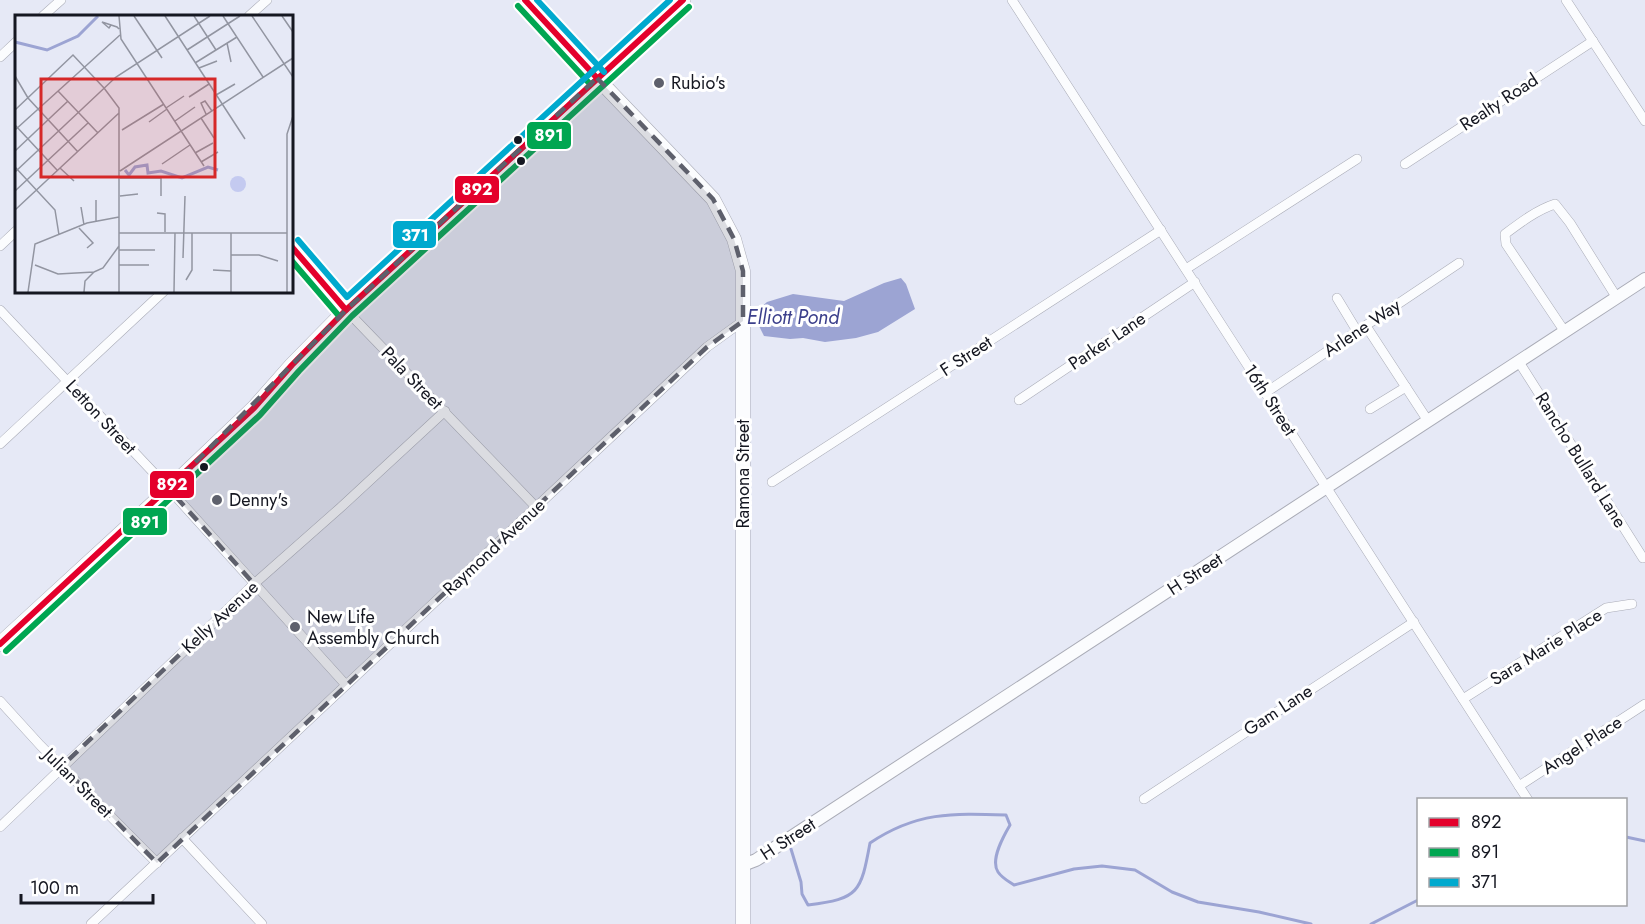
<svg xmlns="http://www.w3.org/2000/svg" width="1645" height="924" font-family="Jost,sans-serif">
  <rect width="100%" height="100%" fill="#e6e9f6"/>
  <!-- water -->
  <path fill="#9ca4d3" d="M901,278l5,6 9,25 -37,23 -22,6 -31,4 -22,-4 -13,1 -26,-3 -11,-22 14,-12 26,-8 51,7 40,-18z"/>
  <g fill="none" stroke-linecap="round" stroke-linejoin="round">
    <!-- stream -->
    <g stroke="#9ca4d3" stroke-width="3">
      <path d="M1626,837l19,4"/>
      <path d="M791,849l10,33 1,12 6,11c51,-6 53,-13 62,-62 46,-31 82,-30 136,-28l4,10c-7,12 -20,35 -12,47 4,6 10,9 16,13l60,-16 28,-3 33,4 37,22 26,10 61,10 52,12"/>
      <path d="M1371,924l47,-24"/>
    </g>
    <defs>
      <g id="minor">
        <path d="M525,0l72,78"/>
        <path d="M1012,0l516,800"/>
        <path d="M1566,0l79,121"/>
        <path d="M43,16l18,-16"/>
        <path d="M249,16l18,-16"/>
        <path d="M0,57l16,-15"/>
        <path d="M1405,164l188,-123"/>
        <path d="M0,246l16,-15"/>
        <path d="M291,246l55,64 190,197"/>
        <path d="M1186,269l171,-110"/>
        <path d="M1337,298l20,33"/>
        <path d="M0,310l169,179 177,196"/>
        <path d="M1366,326l62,95"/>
        <path d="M1565,332l-59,-88 -1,-10c16,-12 32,-24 50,-30l15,19 47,75"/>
        <path d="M1519,362l124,196"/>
        <path d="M1265,393l194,-130"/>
        <path d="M1019,400l176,-118"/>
        <path d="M1370,409l36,-22"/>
        <path d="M0,444l164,-153"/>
        <path d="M772,482l389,-252"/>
        <path d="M1463,699l143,-91 26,-4"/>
        <path d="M0,701l40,44 117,118"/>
        <path d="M1519,786l126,-82"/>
        <path d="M1144,799l270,-177"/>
        <path d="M0,827l254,-243 86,-76 105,-97"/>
        <path d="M182,838l80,86"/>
        <path d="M91,924l616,-577 36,-26"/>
      </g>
      <path id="tertiary" d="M743,865l13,-5 889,-581"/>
      <path id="secondary" d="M597,78l116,121 21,40 9,32v653"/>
      <path id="primary" d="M0,644l169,-155 85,-81 38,-43 54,-55 337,-310"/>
    </defs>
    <!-- minor casing -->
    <use href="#minor" stroke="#aaacb7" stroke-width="10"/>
    <!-- tertiary casing -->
    <use href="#tertiary" stroke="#aaacb7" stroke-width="14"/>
    <!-- secondary casing -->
    <use href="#secondary" stroke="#aaacb7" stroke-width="15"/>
    <!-- primary casing -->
    <use href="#primary" stroke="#aaacb7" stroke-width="16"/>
    <!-- minor -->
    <use href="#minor" stroke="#fbfcfe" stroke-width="9"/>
    <!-- tertiary -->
    <use href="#tertiary" stroke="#fbfcfe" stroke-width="12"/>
    <!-- secondary -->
    <use href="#secondary" stroke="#fbfcfe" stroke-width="14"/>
    <!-- primary -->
    <use href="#primary" stroke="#fbfcfe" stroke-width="15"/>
    <defs>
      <g id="bus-1">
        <path d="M525,0l72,78"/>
        <path d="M291,246l55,64"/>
        <path d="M0,644l254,-236 38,-43 54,-55 337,-310"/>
      </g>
      <g id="bus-2">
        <path d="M518,6l72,78"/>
        <path d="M291,260l48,56"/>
        <path d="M6,651l254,-236 39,-44 53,-55 337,-309"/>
      </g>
      <g id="bus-3">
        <path d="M537,0l67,72"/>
        <path d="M298,240l49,57 323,-297"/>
      </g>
    </defs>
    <!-- bus-1 casing -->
    <use href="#bus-1" stroke="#fff" stroke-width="10"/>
    <!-- bus-2 casing -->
    <use href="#bus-2" stroke="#fff" stroke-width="10"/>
    <!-- bus-3 casing -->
    <use href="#bus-3" stroke="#fff" stroke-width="10"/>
    <!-- bus-1 -->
    <use href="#bus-1" stroke="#e4002b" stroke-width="6"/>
    <!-- bus-2 -->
    <use href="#bus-2" stroke="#00a651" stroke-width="6"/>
    <!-- bus-3 -->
    <use href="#bus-3" stroke="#00a9ce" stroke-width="6"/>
  </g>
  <!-- marked area -->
  <path fill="#5e606c" fill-opacity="0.2" stroke="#5e606c" stroke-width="4.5" stroke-dasharray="12 8" stroke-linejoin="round" d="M597,78l116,121 21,40 9,32v50l-36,26 -550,516 -95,-97 192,-182 -85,-95 177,-179z"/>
  <!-- markers -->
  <g fill="#5e606c" stroke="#fff" stroke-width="2">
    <circle cx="659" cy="83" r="6"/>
    <circle cx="217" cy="500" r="6"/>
    <circle cx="295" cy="627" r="6"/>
  </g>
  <g fill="#151721" stroke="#fff" stroke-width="2">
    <circle cx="518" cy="140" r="5"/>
    <circle cx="521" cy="161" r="5"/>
    <circle cx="204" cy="467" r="5"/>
  </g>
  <g text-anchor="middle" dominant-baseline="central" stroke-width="6" stroke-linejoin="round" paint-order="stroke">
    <!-- poi labels -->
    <g font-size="18" fill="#151721" stroke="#fff" text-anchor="start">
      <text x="671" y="83">Rubio's</text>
      <text x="229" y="500">Denny's</text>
      <text x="307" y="617">New Life<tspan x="307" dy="21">Assembly Church</tspan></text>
    </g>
    <!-- street labels -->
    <g font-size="18" fill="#151721" stroke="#fff">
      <text transform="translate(1499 102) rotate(-33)">Realty Road</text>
      <text transform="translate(1362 328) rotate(-34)">Arlene Way</text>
      <text transform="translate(1107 341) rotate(-34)">Parker Lane</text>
      <text transform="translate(966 356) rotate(-33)">F Street</text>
      <text transform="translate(412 378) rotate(46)">Pala Street</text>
      <text transform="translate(1270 400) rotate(57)">16th Street</text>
      <text transform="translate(101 417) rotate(47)">Letton Street</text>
      <text transform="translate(1581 460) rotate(58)">Rancho Bullard Lane</text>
      <text transform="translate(743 474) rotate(-90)">Ramona Street</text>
      <text transform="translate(494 547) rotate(-43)">Raymond Avenue</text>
      <text transform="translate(1195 574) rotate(-33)">H Street</text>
      <text transform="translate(220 617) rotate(-43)">Kelly Avenue</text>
      <text transform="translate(1546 647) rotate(-32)">Sara Marie Place</text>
      <text transform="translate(1278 710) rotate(-33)">Gam Lane</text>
      <text transform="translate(1582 745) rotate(-33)">Angel Place</text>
      <text transform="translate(78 783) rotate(45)">Julian Street</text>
      <text transform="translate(788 839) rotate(-33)">H Street</text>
    </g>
    <!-- water labels -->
    <g font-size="20" font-style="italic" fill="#3b3f8b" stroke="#fff">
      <text x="793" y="317">Elliott Pond</text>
    </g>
  </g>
  <!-- overview -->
  <g transform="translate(15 15)">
    <rect width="278" height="278" fill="#e6e9f6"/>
    <path d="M215 169a8 8 0 1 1 16 0a8 8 0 1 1-16 0Z" fill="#c4caf0"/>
    <path fill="none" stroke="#9ca4d3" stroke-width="3" d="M0,27l32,8 31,-14 20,-20M110,155l4,5 6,-8 12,-2 1,8 13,-2 21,7 26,-11 10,3"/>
    <path fill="none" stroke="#9295a1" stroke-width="1.5" d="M104,1l2,23 83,127M119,1l28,42M150,1l80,123M179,1l22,34M208,1l40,61M237,1l41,61M267,1l11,16M96,10l-2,3 -7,-6 15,5 2,2M212,28l4,19M172,35l53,-34M180,48l42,-26M184,53l18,-7M0,61l13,22 50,54M89,73l15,20v125h168M43,76l40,42M201,80l19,-11M174,82l20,-13M151,93l18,-12M0,95l58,-55 31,33M191,99l-5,-11 4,-2 7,10M186,103l13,20M160,106l20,-14M134,107l18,-13M0,110l42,45M0,115l105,-95M107,115l42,-26M0,136l53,-50M180,138l18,-10M186,147l17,-10M147,149l28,-19M0,152l40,43 4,25M45,153l14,13M105,156l173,-113M0,157l101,-95 94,-61M105,163h41v18M0,176l73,-68M105,181l18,-2M66,192l3,18M0,195l104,-97M142,198l8,1v18M81,207v-22M64,213l14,15 -6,5M104,235h36M216,240h28l19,6M168,243l2,-62M20,250l23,9 36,-2 9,-4 16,-22M104,250h30M198,255l18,1M171,265l6,-10v-37M13,277l7,-48 52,-21 32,-6M69,277l1,-11 9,-9M104,277v-59M159,277l1,-59M216,277v-59M272,277v-158l6,-18"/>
    <path fill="#d62828" fill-opacity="0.15" stroke="#d62828" stroke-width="3" d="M26,64h174v98h-174z"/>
    <rect width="278" height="278" fill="none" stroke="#151721" stroke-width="3"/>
  </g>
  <g stroke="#fff" stroke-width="2">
    <rect x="526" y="121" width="46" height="29" rx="6" fill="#00a651"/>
    <rect x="454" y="175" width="46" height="29" rx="6" fill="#e4002b"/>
    <rect x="392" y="220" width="45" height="29" rx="6" fill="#00a9ce"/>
    <rect x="149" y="470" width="46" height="29" rx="6" fill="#e4002b"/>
    <rect x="122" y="507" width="46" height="29" rx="6" fill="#00a651"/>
  </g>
  <g font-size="16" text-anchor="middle" font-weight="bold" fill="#fff">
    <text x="549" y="141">891</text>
    <text x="477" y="195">892</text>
    <text x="415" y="241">371</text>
    <text x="172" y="490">892</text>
    <text x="145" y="528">891</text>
  </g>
  <!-- legend -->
  <rect x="1417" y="798" width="210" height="108" fill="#ffffff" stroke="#a1a2a6" stroke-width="1.5"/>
  <rect x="1429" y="818" width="30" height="9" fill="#e4002b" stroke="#a1a2a6" stroke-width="1.5"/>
  <text x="1471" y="828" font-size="18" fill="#151721">892</text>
  <rect x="1429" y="848" width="30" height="9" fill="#00a651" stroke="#a1a2a6" stroke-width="1.5"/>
  <text x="1471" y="858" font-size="18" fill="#151721">891</text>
  <rect x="1429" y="878" width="30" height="9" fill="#00a9ce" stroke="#a1a2a6" stroke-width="1.5"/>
  <text x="1471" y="888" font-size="18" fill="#151721">371</text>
  <!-- scale -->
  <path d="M21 894v9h132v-9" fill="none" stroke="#151721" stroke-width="3"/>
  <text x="30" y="894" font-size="18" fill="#151721" stroke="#ffffff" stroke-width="4.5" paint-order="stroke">100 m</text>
</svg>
